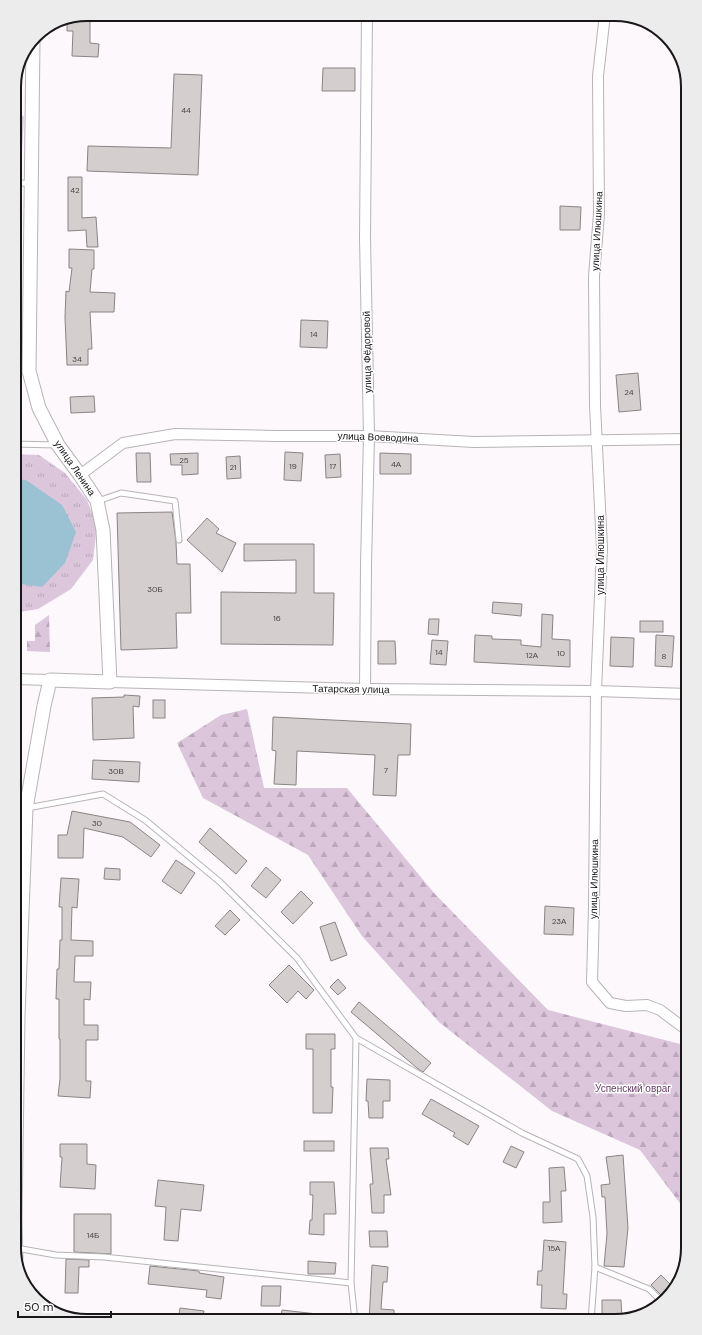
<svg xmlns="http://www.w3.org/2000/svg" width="702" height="1335" font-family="'DM Sans',sans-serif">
  <defs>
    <pattern id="grass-tufts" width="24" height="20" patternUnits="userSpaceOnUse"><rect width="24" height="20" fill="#dbc6db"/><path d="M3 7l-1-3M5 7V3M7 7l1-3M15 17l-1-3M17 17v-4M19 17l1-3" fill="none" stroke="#bba9bb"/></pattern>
    <pattern id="forest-firs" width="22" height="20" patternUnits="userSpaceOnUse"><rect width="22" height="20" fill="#dbc6db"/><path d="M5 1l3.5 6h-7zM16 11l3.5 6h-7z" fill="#bba9bb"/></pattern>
  </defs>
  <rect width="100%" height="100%" fill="#fcf8fc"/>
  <!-- grass -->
  <g fill="url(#grass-tufts)">
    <path d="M14,110h2l8,7 -3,52 -7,6z"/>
    <path d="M14,454l25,1 26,18 22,27 10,26 -4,34 -22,29 -33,20 -24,4z"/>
  </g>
  <!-- forest -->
  <g fill="url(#forest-firs)">
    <path d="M49,615l1,37 -23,-1v-10h8v-16z"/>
    <path d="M247,709l17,79h83l87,105 114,117 132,34 8,6v164l-48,-64 -88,-39 -113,-89 -77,-86 -54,-81 -105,-57 -26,-55 44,-28z"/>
  </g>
  <!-- water -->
  <path fill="#9ac2d3" d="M14,479l12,1 36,25 14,27 -11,31 -23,24 -28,-4z"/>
  <!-- building -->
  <g fill="#d5cece" stroke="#8a8584">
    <path d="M90,14v29l9,1 -1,13 -26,-1 1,-25h-6v-13z"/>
    <path d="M323,68h32v23h-33z"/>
    <path d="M174,74l28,1 -4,100 -111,-4 1,-25 83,2z"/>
    <path d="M68,177h14v41l14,-1 2,30h-11l-1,-17 -18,1z"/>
    <path d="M560,206l21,1 -1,23h-20z"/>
    <path d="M69,249l25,1v19h-2l-2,23 25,1 -1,19h-24l2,37h-4v16h-21l-2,-48 1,-26 3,1 3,-24h-3z"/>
    <path d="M301,320l27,1 -1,27 -27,-1z"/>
    <path d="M638,373l3,37 -22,2 -3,-37z"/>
    <path d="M94,396l1,16 -24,1 -1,-16z"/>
    <path d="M285,452l18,1 -2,28 -17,-1z"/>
    <path d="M136,453h14l1,29h-14z"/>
    <path d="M198,453v21l-16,1v-10h-11l-1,-11z"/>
    <path d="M380,453l31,1v20h-31z"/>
    <path d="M340,454l1,23 -15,1 -1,-23z"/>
    <path d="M240,456l1,22 -14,1 -1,-22z"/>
    <path d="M172,512l4,30 1,22h13l1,49h-15l1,35 -56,2 -4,-137z"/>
    <path d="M207,518l12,11 -3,4 20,10 -14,29 -35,-32z"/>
    <path d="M244,544h70v49h20l-1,52 -112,-1v-52l75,1v-33l-52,1z"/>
    <path d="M493,602l29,2 -1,12 -29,-3z"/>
    <path d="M542,614l11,1 -1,24 18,1v27l-96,-5 1,-27 17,1v3l29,1v5l20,2z"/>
    <path d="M429,619h10l-1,16 -10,-1z"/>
    <rect x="640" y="621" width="23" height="11"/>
    <path d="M656,635l18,1 -2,31 -17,-1z"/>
    <path d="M611,637l23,1 -1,29 -23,-1z"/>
    <path d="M432,640l16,1 -2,24 -16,-1z"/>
    <path d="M378,641h17l1,23h-18z"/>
    <path d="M124,695l16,1 -1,11 -6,-1 1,32 -41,2 -1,-42 32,-1z"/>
    <rect x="153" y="700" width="12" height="18"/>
    <path d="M273,717l138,7 -1,31h-12l-2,41 -23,-1 2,-40 -78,-4 -1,34 -22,-1 2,-33 -4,-1z"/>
    <path d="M93,760l47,2 -1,20 -47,-3z"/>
    <path d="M72,811l58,11 30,23 -9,12 -28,-20 -39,-9 -1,30h-25v-23h9z"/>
    <path d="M210,828l37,33 -11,13 -37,-32z"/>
    <path d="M176,860l19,13 -14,21 -19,-13z"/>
    <path d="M266,867l15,13 -15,18 -15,-12z"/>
    <path d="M105,868l15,1v11l-16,-1z"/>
    <path d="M61,878l18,1 -2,29 -5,-1 -1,33 22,1v15h-18l-1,26h17l-1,18 -6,-1v26h14v15h-12v41h5l-1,17 -32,-2 2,-17v-40h-1v-40h-3l1,-30h2l1,-29h2v-33h-3z"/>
    <path d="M301,891l12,12 -20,21 -12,-12z"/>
    <path d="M545,906l29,2 -1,27 -29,-1z"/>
    <path d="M230,910l10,10 -15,15 -10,-9z"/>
    <path d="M335,922l12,33 -16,6 -11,-34z"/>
    <path d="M289,965l25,25 -8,9 -8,-8 -11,12 -18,-18z"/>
    <path d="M338,979l8,9 -8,7 -8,-8z"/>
    <path d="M359,1002l72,61 -8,9 -6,-4 -66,-56z"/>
    <path d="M306,1034h29v15h-4v38h2l-1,26h-19v-64h-7z"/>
    <path d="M367,1079l23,1v21h-7v17h-14l-1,-17h-2z"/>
    <path d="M431,1099l48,27 -11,19 -15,-9 2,-3 -33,-19z"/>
    <rect x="304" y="1141" width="30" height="10"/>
    <path d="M60,1144h27v20l9,1 -1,24 -35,-2 2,-30h-2z"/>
    <path d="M511,1146l13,6 -8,16 -13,-6z"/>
    <path d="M370,1148h18l1,11h-3l5,36h-7v18h-12l-2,-29h3z"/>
    <path d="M623,1155l5,73 -4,39 -20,-1 3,-32 -2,-37h-3l-1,-12 9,-1 -4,-27z"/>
    <path d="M564,1167l2,24h-5l1,31 -19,1v-21h7l-1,-34z"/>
    <path d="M158,1180l46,5 -3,26 -20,-2 -3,32 -14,-1 2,-33 -11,-1z"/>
    <path d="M310,1182h24l2,32h-12v21l-15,-1 1,-14h2l1,-25h-3z"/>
    <path d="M74,1214h37v40l-37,-2z"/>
    <path d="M369,1231h18l1,16h-18z"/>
    <path d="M544,1240l22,2 -3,52h4l-1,15 -25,-1 1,-23h-5l1,-14h4z"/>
    <path d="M66,1259l23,1v7h-10l-1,26h-13z"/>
    <path d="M308,1261l28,2 -1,11h-27z"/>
    <path d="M372,1265l16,2 -1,15h-4l-2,27 13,1v11h-25z"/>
    <path d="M150,1266l49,5v2l25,4 -3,22 -15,-2 1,-7 -59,-6z"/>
    <path d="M661,1275l14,14 -11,9 -13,-13z"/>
    <path d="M262,1286h19l-1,20h-19z"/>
    <path d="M602,1300h19l1,19h-20z"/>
    <path d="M180,1308l24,3 -2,10h-24z"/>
    <path d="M282,1310l35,4v7h-37z"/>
  </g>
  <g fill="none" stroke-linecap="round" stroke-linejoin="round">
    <defs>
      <g id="service">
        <path d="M14,182l16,2"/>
        <path d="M14,444l43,1"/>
        <path d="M98,501l23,-8 54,8 4,39"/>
        <path d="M27,808l76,-14 42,26 75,62 77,76 59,80 -5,245 4,38"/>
        <path d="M356,1038l166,95 56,26 9,17 6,41 2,50 -4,54"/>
        <path d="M16,1248l40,7 48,2 247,26"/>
        <path d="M595,1267l54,22 12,12"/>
      </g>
      <g id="minor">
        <path d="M605,14l-7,62 1,138 -5,62 1,130 7,142 -6,143 -2,216 -2,75 18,21 16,3 21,-1 13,5 28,21"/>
        <path d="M80,475l43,-32 52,-9 102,2h92l105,6 214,-3"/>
        <path d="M14,679l36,1"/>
        <path d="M110,682l255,7 231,2 92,3"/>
        <path d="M365,689l1,-124 3,-129 -4,-198 2,-224"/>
      </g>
      <path id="tertiary" d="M16,1258l-1,-39 3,-203 8,-208 18,-102 6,-26 60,2 -7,-152 -6,-29 -17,-26 -22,-30 -19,-37 -10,-37 4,-329"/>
    </defs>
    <!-- service casing -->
    <use href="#service" stroke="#b7b4b7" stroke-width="7"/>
    <!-- minor casing -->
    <use href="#minor" stroke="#b7b4b7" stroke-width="12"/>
    <!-- tertiary casing -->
    <use href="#tertiary" stroke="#b7b4b7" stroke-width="15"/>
    <!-- service -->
    <use href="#service" stroke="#fff" stroke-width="5"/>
    <!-- minor -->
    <use href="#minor" stroke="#fff" stroke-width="10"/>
    <!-- tertiary -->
    <use href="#tertiary" stroke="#fff" stroke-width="13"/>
  </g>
  <g text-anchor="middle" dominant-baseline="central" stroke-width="3" stroke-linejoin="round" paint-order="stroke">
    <!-- number labels -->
    <g font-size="8" fill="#484546">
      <text x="186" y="110">44</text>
      <text x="75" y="190">42</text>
      <text x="314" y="334">14</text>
      <text x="77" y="359">34</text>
      <text x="629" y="392">24</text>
      <text x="184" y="460">25</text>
      <text x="396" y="464">4А</text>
      <text x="293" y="466">19</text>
      <text x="333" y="466">17</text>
      <text x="233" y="467">21</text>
      <text x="155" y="589">30Б</text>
      <text x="277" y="618">16</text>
      <text x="439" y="652">14</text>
      <text x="561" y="653">10</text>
      <text x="532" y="655">12А</text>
      <text x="664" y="656">8</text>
      <text x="386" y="770">7</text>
      <text x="116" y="771">30В</text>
      <text x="97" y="823">30</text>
      <text x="559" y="921">23А</text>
      <text x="93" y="1235">14Б</text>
      <text x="554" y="1248">15А</text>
    </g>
    <!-- street labels -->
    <g font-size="10" fill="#191719" stroke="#fff">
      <text transform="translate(597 231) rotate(-87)">улица Илюшкина</text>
      <text transform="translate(367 352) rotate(-91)">улица Фёдоровой</text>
      <text transform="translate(378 437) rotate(2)">улица Воеводина</text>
      <text transform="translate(75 468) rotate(56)">улица Ленина</text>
      <text transform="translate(600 555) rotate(-90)">улица Илюшкина</text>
      <text transform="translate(351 689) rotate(1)">Татарская улица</text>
      <text transform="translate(594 879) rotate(-89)">улица Илюшкина</text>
    </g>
    <!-- park labels -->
    <g font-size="10" fill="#664067" stroke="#fff">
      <text x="633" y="1088">Успенский овраг</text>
    </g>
  </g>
  <!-- crop -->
  <path d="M0 0H702V1335H0ZM87 21H615A66 66 0 0 1 681 87V1248A66 66 0 0 1 615 1314H87A66 66 0 0 1 21 1248V87A66 66 0 0 1 87 21Z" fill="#edeced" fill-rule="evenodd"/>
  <path fill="none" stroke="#191719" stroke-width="2" d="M87 21H615A66 66 0 0 1 681 87V1248A66 66 0 0 1 615 1314H87A66 66 0 0 1 21 1248V87A66 66 0 0 1 87 21Z"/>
  <!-- scale -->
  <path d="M18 1311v6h93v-6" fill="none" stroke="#191719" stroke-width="2"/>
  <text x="24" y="1311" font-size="12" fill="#191719" stroke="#ffffff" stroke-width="3" paint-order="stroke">50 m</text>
</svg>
